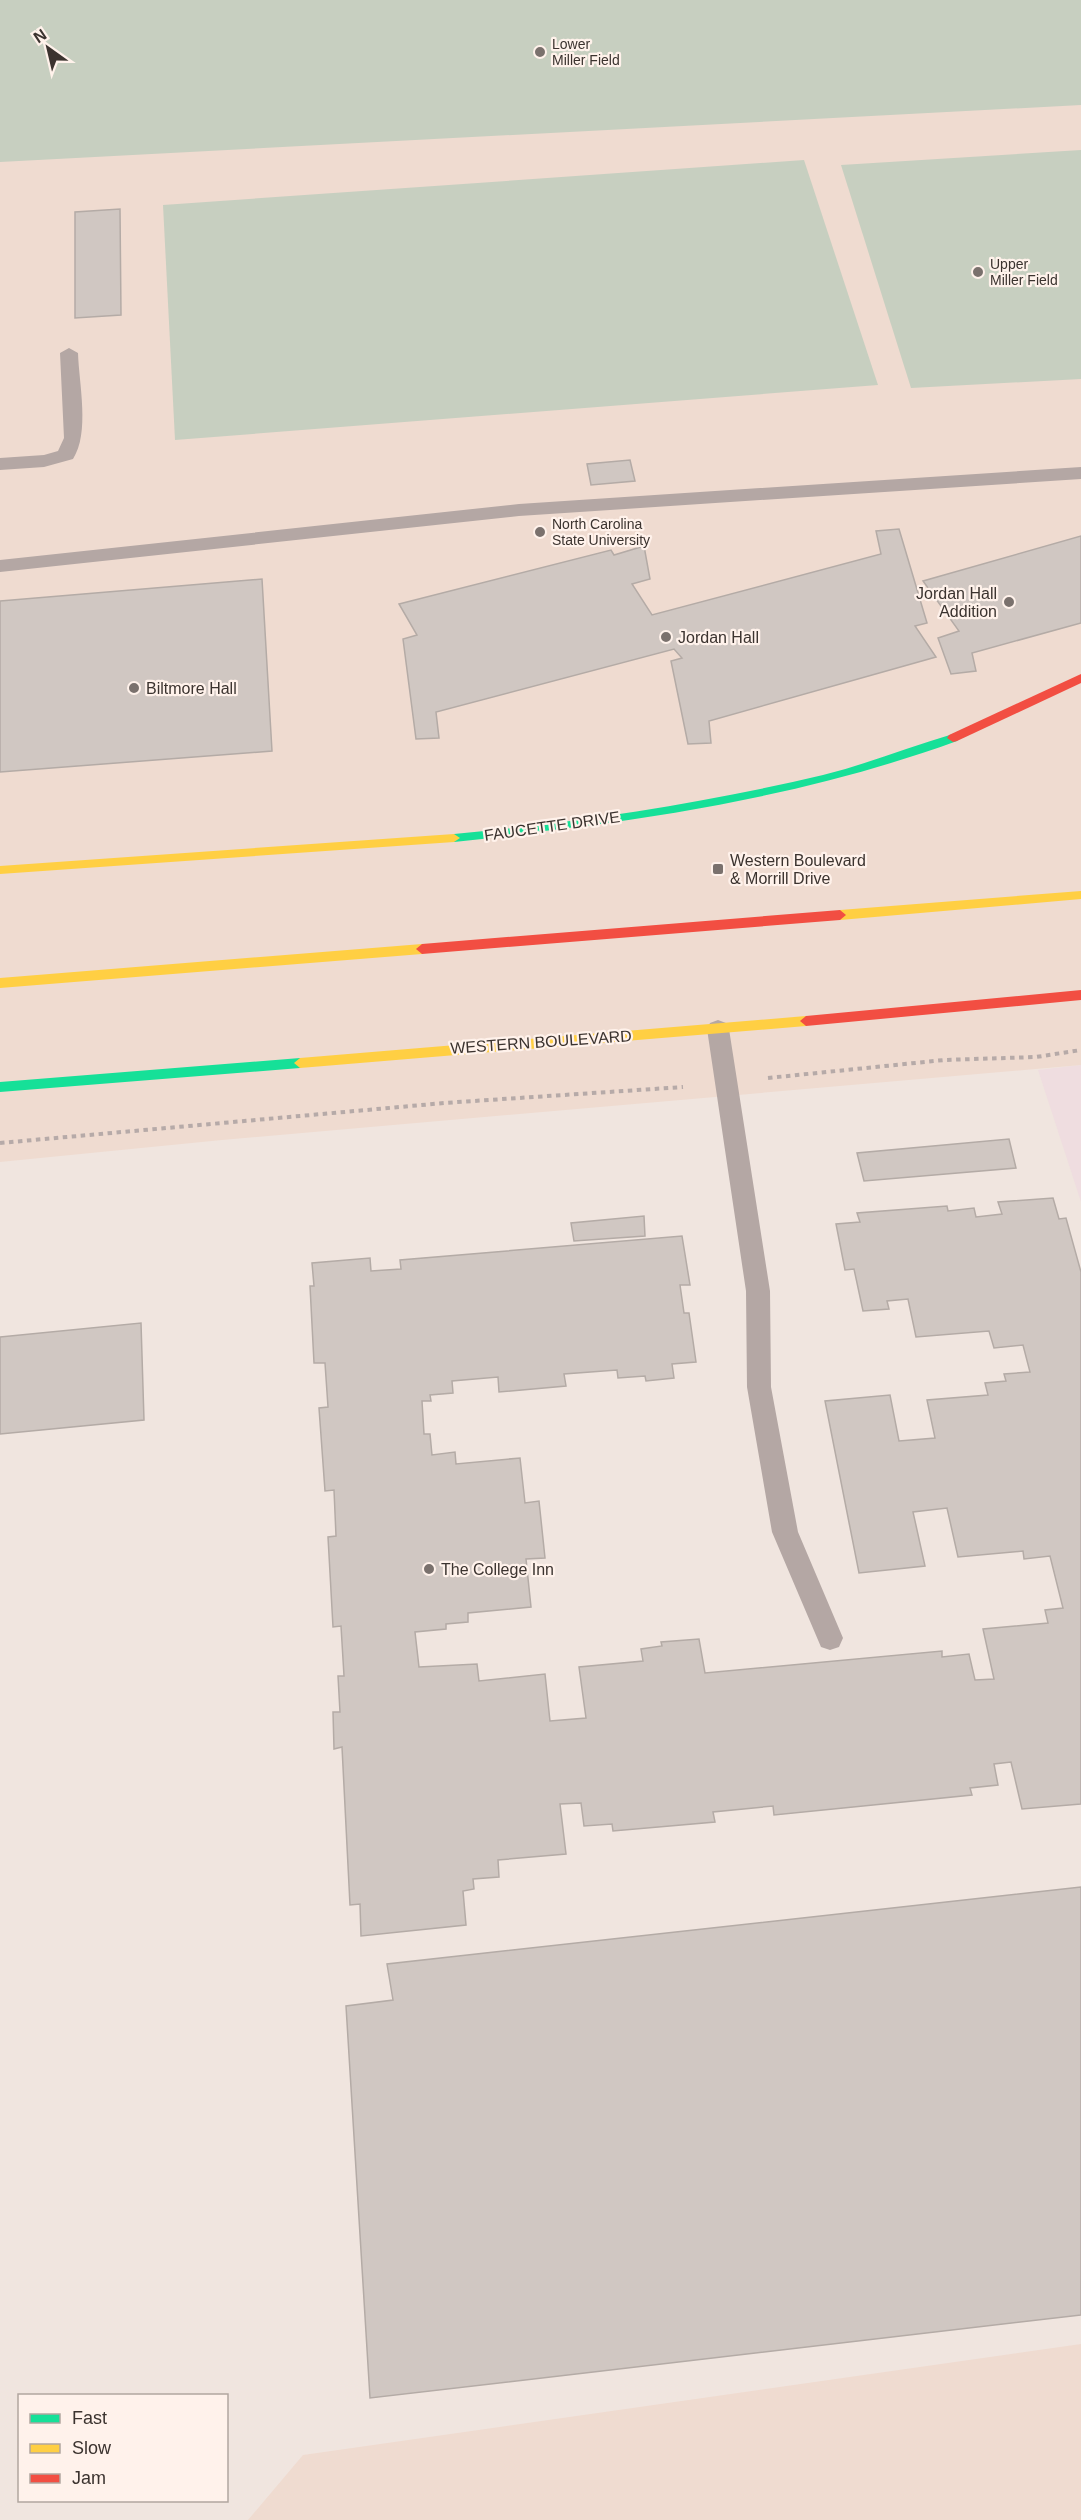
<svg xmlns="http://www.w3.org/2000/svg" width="1081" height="2520" font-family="Helvetica,sans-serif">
  <rect width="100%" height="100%" fill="#f0e5df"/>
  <!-- commercial -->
  <path fill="#efdde0" d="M1081,1065v137l-43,-132z"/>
  <!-- built -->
  <g fill="#efdbd0">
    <path d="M0,0h1081v1065l-859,75 -222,22z"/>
    <path d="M1081,2344v176h-833l55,-65z"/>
  </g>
  <!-- green -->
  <g fill="#c7cfc0">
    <path d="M0,0h1081v105l-1081,57z"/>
    <path d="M1081,150v229l-170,9 -70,-223z"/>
    <path d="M804,160l74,225 -703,55 -12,-235z"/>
  </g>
  <!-- building -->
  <g fill="#d0c7c2" stroke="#b4aba6" stroke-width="1.5">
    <path d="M120,209l1,106 -46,3v-106z"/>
    <path d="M630,460l5,21 -44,4 -4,-21z"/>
    <path d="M899,529l28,94 -12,3 21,31 -227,64 2,22 -23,1 -17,-83 11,-3 -8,-9 -238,63 3,26 -23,1 -13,-100 14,-4 -18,-31 212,-54 3,5 30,-9 6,33 -18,5 20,31 229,-61 -5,-23z"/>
    <path d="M1081,536v87l-109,30 4,18 -25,3 -13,-36 21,-7 -36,-50z"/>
    <path d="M262,579l10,172 -272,21v-171z"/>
    <path d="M1009,1139l7,29 -152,13 -7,-28z"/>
    <path d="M1053,1198l6,21 7,-1 15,54v532l-59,5 -11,-47 -17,2 4,21 -28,3 2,7 -198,20 -1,-9 -60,6 2,10 -102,9 -1,-7 -28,2 -3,-23 -21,1 6,50 -68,6 1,17 -26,2 1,10 -11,2 3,34 -105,11 -1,-32 -10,1 -8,-158 -8,2 -1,-37h7l-2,-36h6l-3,-50 -8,1 -5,-90 8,-1 -2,-46 -9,1 -6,-83 9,-1 -3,-44h-11l-4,-77h4l-2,-23 58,-5 1,13 30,-2 -1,-9 282,-24 8,49h-10l4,28h5l7,49 -24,2 2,14 -28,3 -1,-5 -27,2 -1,-8 -53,4 2,12 -67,6 -1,-15 -46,4 1,12 -23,2 1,6h-9l2,33h6l2,21 23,-3 1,12 64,-6 5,45 14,-2 6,57 -19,1 5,48 -63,6v9l-22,2v5l-31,3 4,35 58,-3 2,17 66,-7 5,47 36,-3 -7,-51 64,-6 -2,-12 21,-3 -1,-4 38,-3 6,34 237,-22v6l27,-3 6,26 19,-1 -11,-50 65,-6 -3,-13 18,-2 -13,-52 -26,3 -1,-8 -65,6 -11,-49 -34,4 12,54 -66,7 -34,-172 65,-6 9,46 36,-3 -8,-38 61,-5 -3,-12 21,-2 -2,-7 26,-2 -7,-27 -29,3 -5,-17 -73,6 -8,-38 -21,2 2,8 -26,2 -9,-42 -9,1 -9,-46 24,-2 -3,-9 90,-7 1,5 26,-3 2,9 26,-3 -4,-12z"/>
    <path d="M644,1216l1,20 -71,5 -3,-18z"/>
    <path d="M141,1323l3,97 -144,14v-97z"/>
    <path d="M1081,1887v428l-711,83 -24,-392 47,-6 -6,-36z"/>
  </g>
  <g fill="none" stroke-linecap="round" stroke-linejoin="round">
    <!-- path -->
    <g stroke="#b6aaa8" stroke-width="4" stroke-dasharray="4.5 4.5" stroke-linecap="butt">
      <path d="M768,1078l176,-18 92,-3 45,-7"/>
      <path d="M0,1143l444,-40 239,-16"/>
    </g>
    <!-- lane -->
    <g fill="#b4a7a4" fill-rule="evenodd">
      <path d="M69,348l9,5c1,31 12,80 -5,106l-29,8 -44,3v-12l44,-3 14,-4 6,-13 -4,-85z"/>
      <path d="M1081,467v12l-562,37 -519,56v-12l519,-56z"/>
      <path d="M718,1020l8,3 3,6 41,262 1,96 27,145 45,106 -4,9 -9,3 -9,-3 -49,-115 -25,-145 -1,-96 -39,-262 3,-6z"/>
    </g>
    <!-- fast -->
    <g fill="#16e098" fill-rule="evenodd">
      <path d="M953,734l6,4 -2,3c-121,44 -245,68 -372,85 -44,5 -87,12 -131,16l-6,-4 6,-4c121,-11 251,-31 369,-59 44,-11 86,-28 130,-41z"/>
      <path d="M300,1058l6,5 -6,5 -300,24v-10z"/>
    </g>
    <!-- slow -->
    <g fill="#ffcf43" fill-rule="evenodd">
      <path d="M454,834l6,4 -6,4 -454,32v-8z"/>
      <path d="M1081,891v8l-241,21 -6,-5 6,-5z"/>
      <path d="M422,944l6,5 -6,5 -422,34v-10z"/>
      <path d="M806,1016l6,5 -6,5 -506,42 -6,-5 6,-5z"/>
    </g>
    <!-- jam -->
    <g fill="#f24e42" fill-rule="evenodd">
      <path d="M1081,674v9l-124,58 -4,1 -6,-4 2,-3z"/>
      <path d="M840,910l6,5 -6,5 -418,34 -6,-5 6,-5z"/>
      <path d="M1081,990v10l-275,26 -6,-5 6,-5z"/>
    </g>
  </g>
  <!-- markers -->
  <g fill="#7a716d" stroke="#fff2eb" stroke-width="2">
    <circle cx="540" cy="52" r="6"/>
    <circle cx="978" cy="272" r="6"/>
    <circle cx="540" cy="532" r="6"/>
    <circle cx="1009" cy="602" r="6"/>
    <circle cx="666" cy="637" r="6"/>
    <circle cx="134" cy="688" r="6"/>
    <rect x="712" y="863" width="12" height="12" rx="3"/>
    <circle cx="429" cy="1569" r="6"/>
  </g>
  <g text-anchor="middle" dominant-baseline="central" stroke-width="4.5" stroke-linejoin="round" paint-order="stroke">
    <!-- far-poi labels -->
    <g font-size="14" fill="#3b332f" stroke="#fff2eb" text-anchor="start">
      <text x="552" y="44">Lower<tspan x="552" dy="16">Miller Field</tspan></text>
      <text x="990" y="264">Upper<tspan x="990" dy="16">Miller Field</tspan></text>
      <text x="552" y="524">North Carolina<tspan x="552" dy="16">State University</tspan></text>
    </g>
    <!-- poi labels -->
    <g font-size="16" fill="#3b332f" stroke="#fff2eb" text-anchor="start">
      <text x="997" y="593" text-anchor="end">Jordan Hall<tspan x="997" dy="18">Addition</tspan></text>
      <text x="678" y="637">Jordan Hall</text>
      <text x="146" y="688">Biltmore Hall</text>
      <text x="730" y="860">Western Boulevard<tspan x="730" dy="18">&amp; Morrill Drive</tspan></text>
      <text x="441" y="1569">The College Inn</text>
    </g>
    <!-- street labels -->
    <g font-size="16" fill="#3b332f" stroke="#fff2eb">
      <text transform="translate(552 826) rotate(-8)">FAUCETTE DRIVE</text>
      <text transform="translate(541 1042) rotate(-4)">WESTERN BOULEVARD</text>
    </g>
  </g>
  <!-- legend -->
  <rect x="18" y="2394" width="210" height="108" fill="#fff2eb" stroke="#b1a6a0" stroke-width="1.5"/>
  <rect x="30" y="2414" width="30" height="9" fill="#16e098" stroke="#b1a6a0" stroke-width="1.5"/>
  <text x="72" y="2424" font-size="18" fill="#3b332f">Fast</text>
  <rect x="30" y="2444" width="30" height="9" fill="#ffcf43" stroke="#b1a6a0" stroke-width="1.5"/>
  <text x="72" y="2454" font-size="18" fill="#3b332f">Slow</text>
  <rect x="30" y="2474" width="30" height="9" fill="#f24e42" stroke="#b1a6a0" stroke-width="1.5"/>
  <text x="72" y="2484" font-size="18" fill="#3b332f">Jam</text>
  <!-- north arrow -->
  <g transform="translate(48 48) rotate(326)" stroke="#fff2eb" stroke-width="4.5" paint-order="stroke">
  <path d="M0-4.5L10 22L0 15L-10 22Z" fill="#3b332f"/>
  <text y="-9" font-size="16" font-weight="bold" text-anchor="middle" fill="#3b332f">N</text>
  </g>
</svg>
